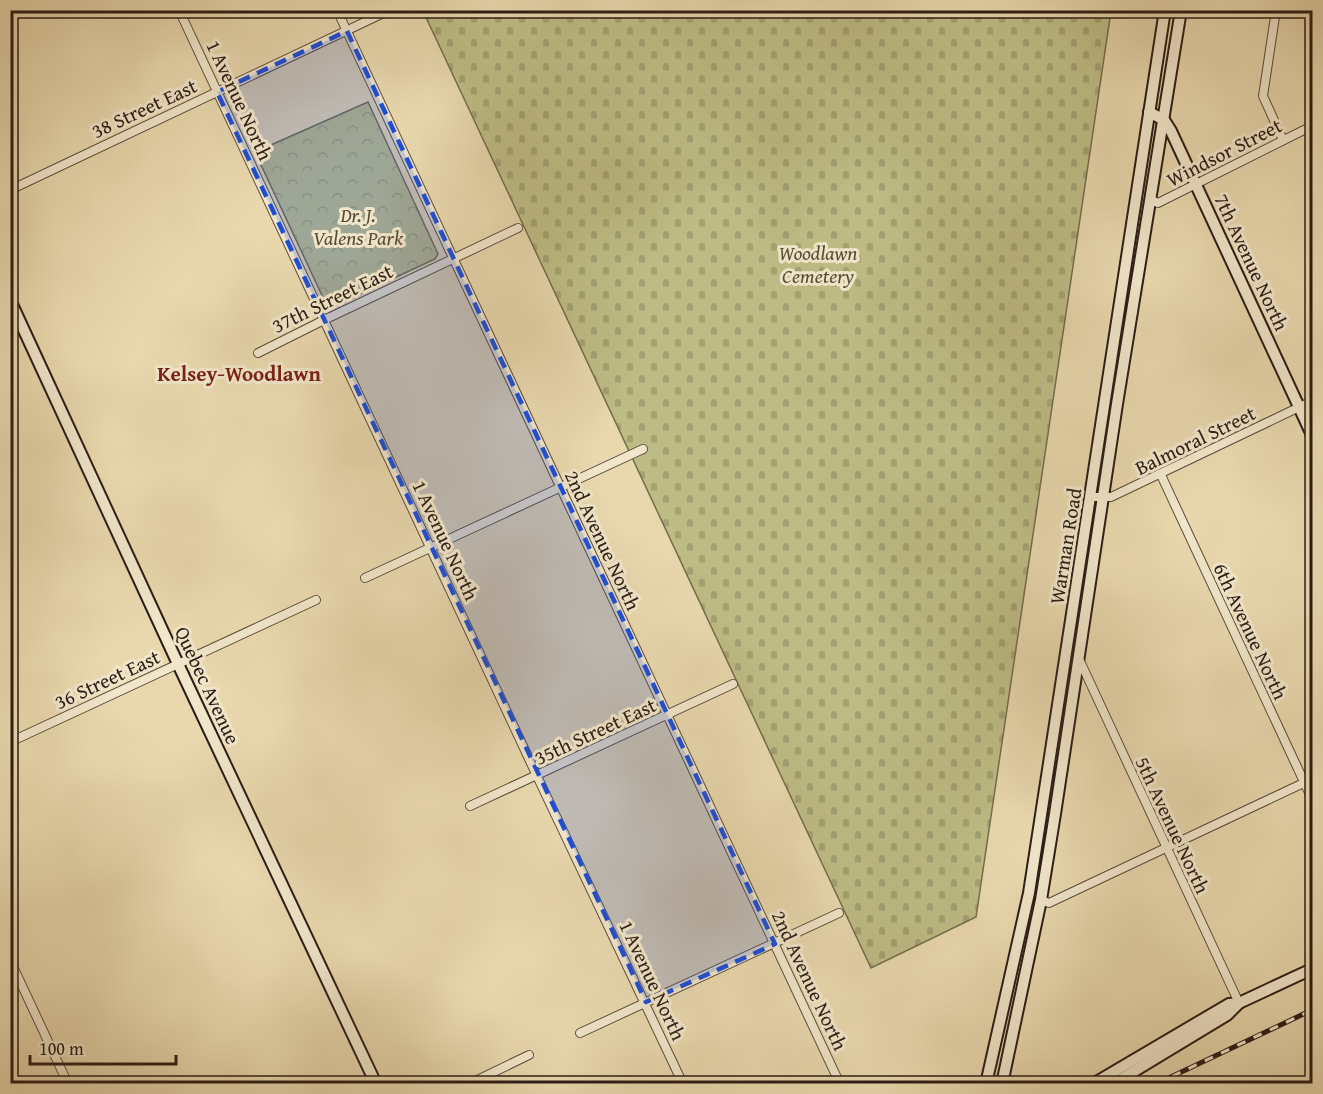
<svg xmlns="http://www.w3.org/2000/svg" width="1323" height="1094" font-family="'Gentium Book Plus',serif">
  <defs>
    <pattern id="cemetery-stones" width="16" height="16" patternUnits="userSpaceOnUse" patternTransform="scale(1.5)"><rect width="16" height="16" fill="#bebc85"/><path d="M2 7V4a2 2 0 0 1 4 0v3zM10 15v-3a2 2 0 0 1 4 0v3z" fill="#a3a172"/></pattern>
    <pattern id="park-crowns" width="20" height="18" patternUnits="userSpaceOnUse" patternTransform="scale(1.5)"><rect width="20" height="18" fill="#bebc85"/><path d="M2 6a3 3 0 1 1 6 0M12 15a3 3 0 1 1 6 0" fill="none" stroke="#a3a172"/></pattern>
  </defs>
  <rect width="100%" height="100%" fill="#e9d8ae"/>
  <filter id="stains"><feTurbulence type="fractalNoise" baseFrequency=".00333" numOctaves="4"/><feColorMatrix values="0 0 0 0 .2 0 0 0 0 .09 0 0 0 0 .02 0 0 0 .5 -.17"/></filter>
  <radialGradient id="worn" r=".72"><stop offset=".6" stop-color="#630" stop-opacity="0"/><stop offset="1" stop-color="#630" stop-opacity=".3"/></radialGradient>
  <!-- cemetery -->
  <path fill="url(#cemetery-stones)" stroke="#756c4d" stroke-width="1.5" d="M423,11h688l-135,906 -105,51z"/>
  <!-- park -->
  <path fill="url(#park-crowns)" stroke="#756c4d" stroke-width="1.5" d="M368,102l70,152 -3,5 -105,49 -4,-4 -71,-152z"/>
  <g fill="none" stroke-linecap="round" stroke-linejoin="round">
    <defs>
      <g id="street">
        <path d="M179,10l358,766 146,308"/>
        <path d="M337,10l503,1074"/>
        <path d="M1276,10l-13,86 20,44"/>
        <path d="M10,190l380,-180"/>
        <path d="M1151,200l7,3 154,-77"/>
        <path d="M258,353l66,-33 194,-92"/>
        <path d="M1161,475l151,324"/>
        <path d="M1090,497h21l201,-96"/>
        <path d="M365,578l278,-129"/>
        <path d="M1079,659l160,344"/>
        <path d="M10,742l306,-142"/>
        <path d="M470,806l263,-122"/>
        <path d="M1041,900l8,3 263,-124"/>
        <path d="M10,960l58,124"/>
        <path d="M580,1033l259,-120"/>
        <path d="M469,1084l60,-29"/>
      </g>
      <g id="secondary">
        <path d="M1149,112l15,8 7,11 141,304"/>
        <path d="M10,300l168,364 198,420"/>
        <path d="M986,1084l43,-191 136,-883"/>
        <path d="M1002,1084l39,-184 14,-86 62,-410 64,-394"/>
        <path d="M1093,1084l136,-80 10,-1"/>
        <path d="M1113,1084l114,-69 12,-12 73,-34"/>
      </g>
    </defs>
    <!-- street casing -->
    <use href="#street" stroke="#5b4b3b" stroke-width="10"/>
    <!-- secondary casing -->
    <use href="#secondary" stroke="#2c1c15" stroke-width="14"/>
    <!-- street -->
    <use href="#street" stroke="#f1e6ca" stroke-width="8"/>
    <!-- secondary -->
    <use href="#secondary" stroke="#f1e6ca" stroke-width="10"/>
    <defs>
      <path id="rail" d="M1156,1084l156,-74"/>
    </defs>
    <!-- rail casing -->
    <use href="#rail" stroke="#2c1c15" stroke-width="5"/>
    <!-- rail -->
    <use href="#rail" stroke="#f1e6ca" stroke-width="3" stroke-dasharray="9" stroke-linecap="butt"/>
  </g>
  <!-- marked area -->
  <path fill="#1d4ed8" fill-opacity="0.2" stroke="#1d4ed8" stroke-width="4.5" stroke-dasharray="12 8" stroke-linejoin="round" d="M347,31l428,913 -129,58 -429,-910z"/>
  <g text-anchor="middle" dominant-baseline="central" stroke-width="6" stroke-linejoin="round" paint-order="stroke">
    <!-- street labels -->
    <g font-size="20" fill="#2c1c15" stroke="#f1e6ca">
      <text transform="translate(240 100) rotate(65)">1 Avenue North</text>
      <text transform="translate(144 108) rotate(-25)">38 Street East</text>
      <text transform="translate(1224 152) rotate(-27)">Windsor Street</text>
      <text transform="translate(1252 262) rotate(65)">7th Avenue North</text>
      <text transform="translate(332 298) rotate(-26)">37th Street East</text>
      <text transform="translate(1195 440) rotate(-26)">Balmoral Street</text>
      <text transform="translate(446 540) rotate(65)">1 Avenue North</text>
      <text transform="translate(603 540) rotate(65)">2nd Avenue North</text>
      <text transform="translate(1065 546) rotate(-81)">Warman Road</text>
      <text transform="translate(1251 631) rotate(65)">6th Avenue North</text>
      <text transform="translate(107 679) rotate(-25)">36 Street East</text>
      <text transform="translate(208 685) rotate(65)">Quebec Avenue</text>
      <text transform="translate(595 731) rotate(-25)">35th Street East</text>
      <text transform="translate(1173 825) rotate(65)">5th Avenue North</text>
      <text transform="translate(653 980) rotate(65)">1 Avenue North</text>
      <text transform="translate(810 980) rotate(65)">2nd Avenue North</text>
    </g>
    <!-- park labels -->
    <g font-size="20" font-style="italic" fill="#584c37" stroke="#f1e6ca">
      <text x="358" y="214">Dr. J.<tspan x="358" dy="23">Valens Park</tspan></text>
      <text x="818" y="252">Woodlawn<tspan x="818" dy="23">Cemetery</tspan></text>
    </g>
    <!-- neighbourhood labels -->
    <g font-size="21" font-weight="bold" fill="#7a1f14" stroke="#f1e6ca">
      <text x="239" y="373">Kelsey-Woodlawn</text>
    </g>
  </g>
  <!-- margin -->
  <rect width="1323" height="1094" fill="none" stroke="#e9d8ae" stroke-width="36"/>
  <rect x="12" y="12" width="1299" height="1070" fill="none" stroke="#2c1c15" stroke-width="3"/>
  <rect x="18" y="18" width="1287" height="1058" fill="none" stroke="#2c1c15" stroke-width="1.5"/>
  <!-- scale -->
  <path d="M30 1055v9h146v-9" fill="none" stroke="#2c1c15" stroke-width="3"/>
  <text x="39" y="1055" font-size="18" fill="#2c1c15" stroke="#f1e6ca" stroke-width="4.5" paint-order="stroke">100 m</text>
  <rect width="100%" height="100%" filter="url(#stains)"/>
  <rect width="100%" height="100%" fill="url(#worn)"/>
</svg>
